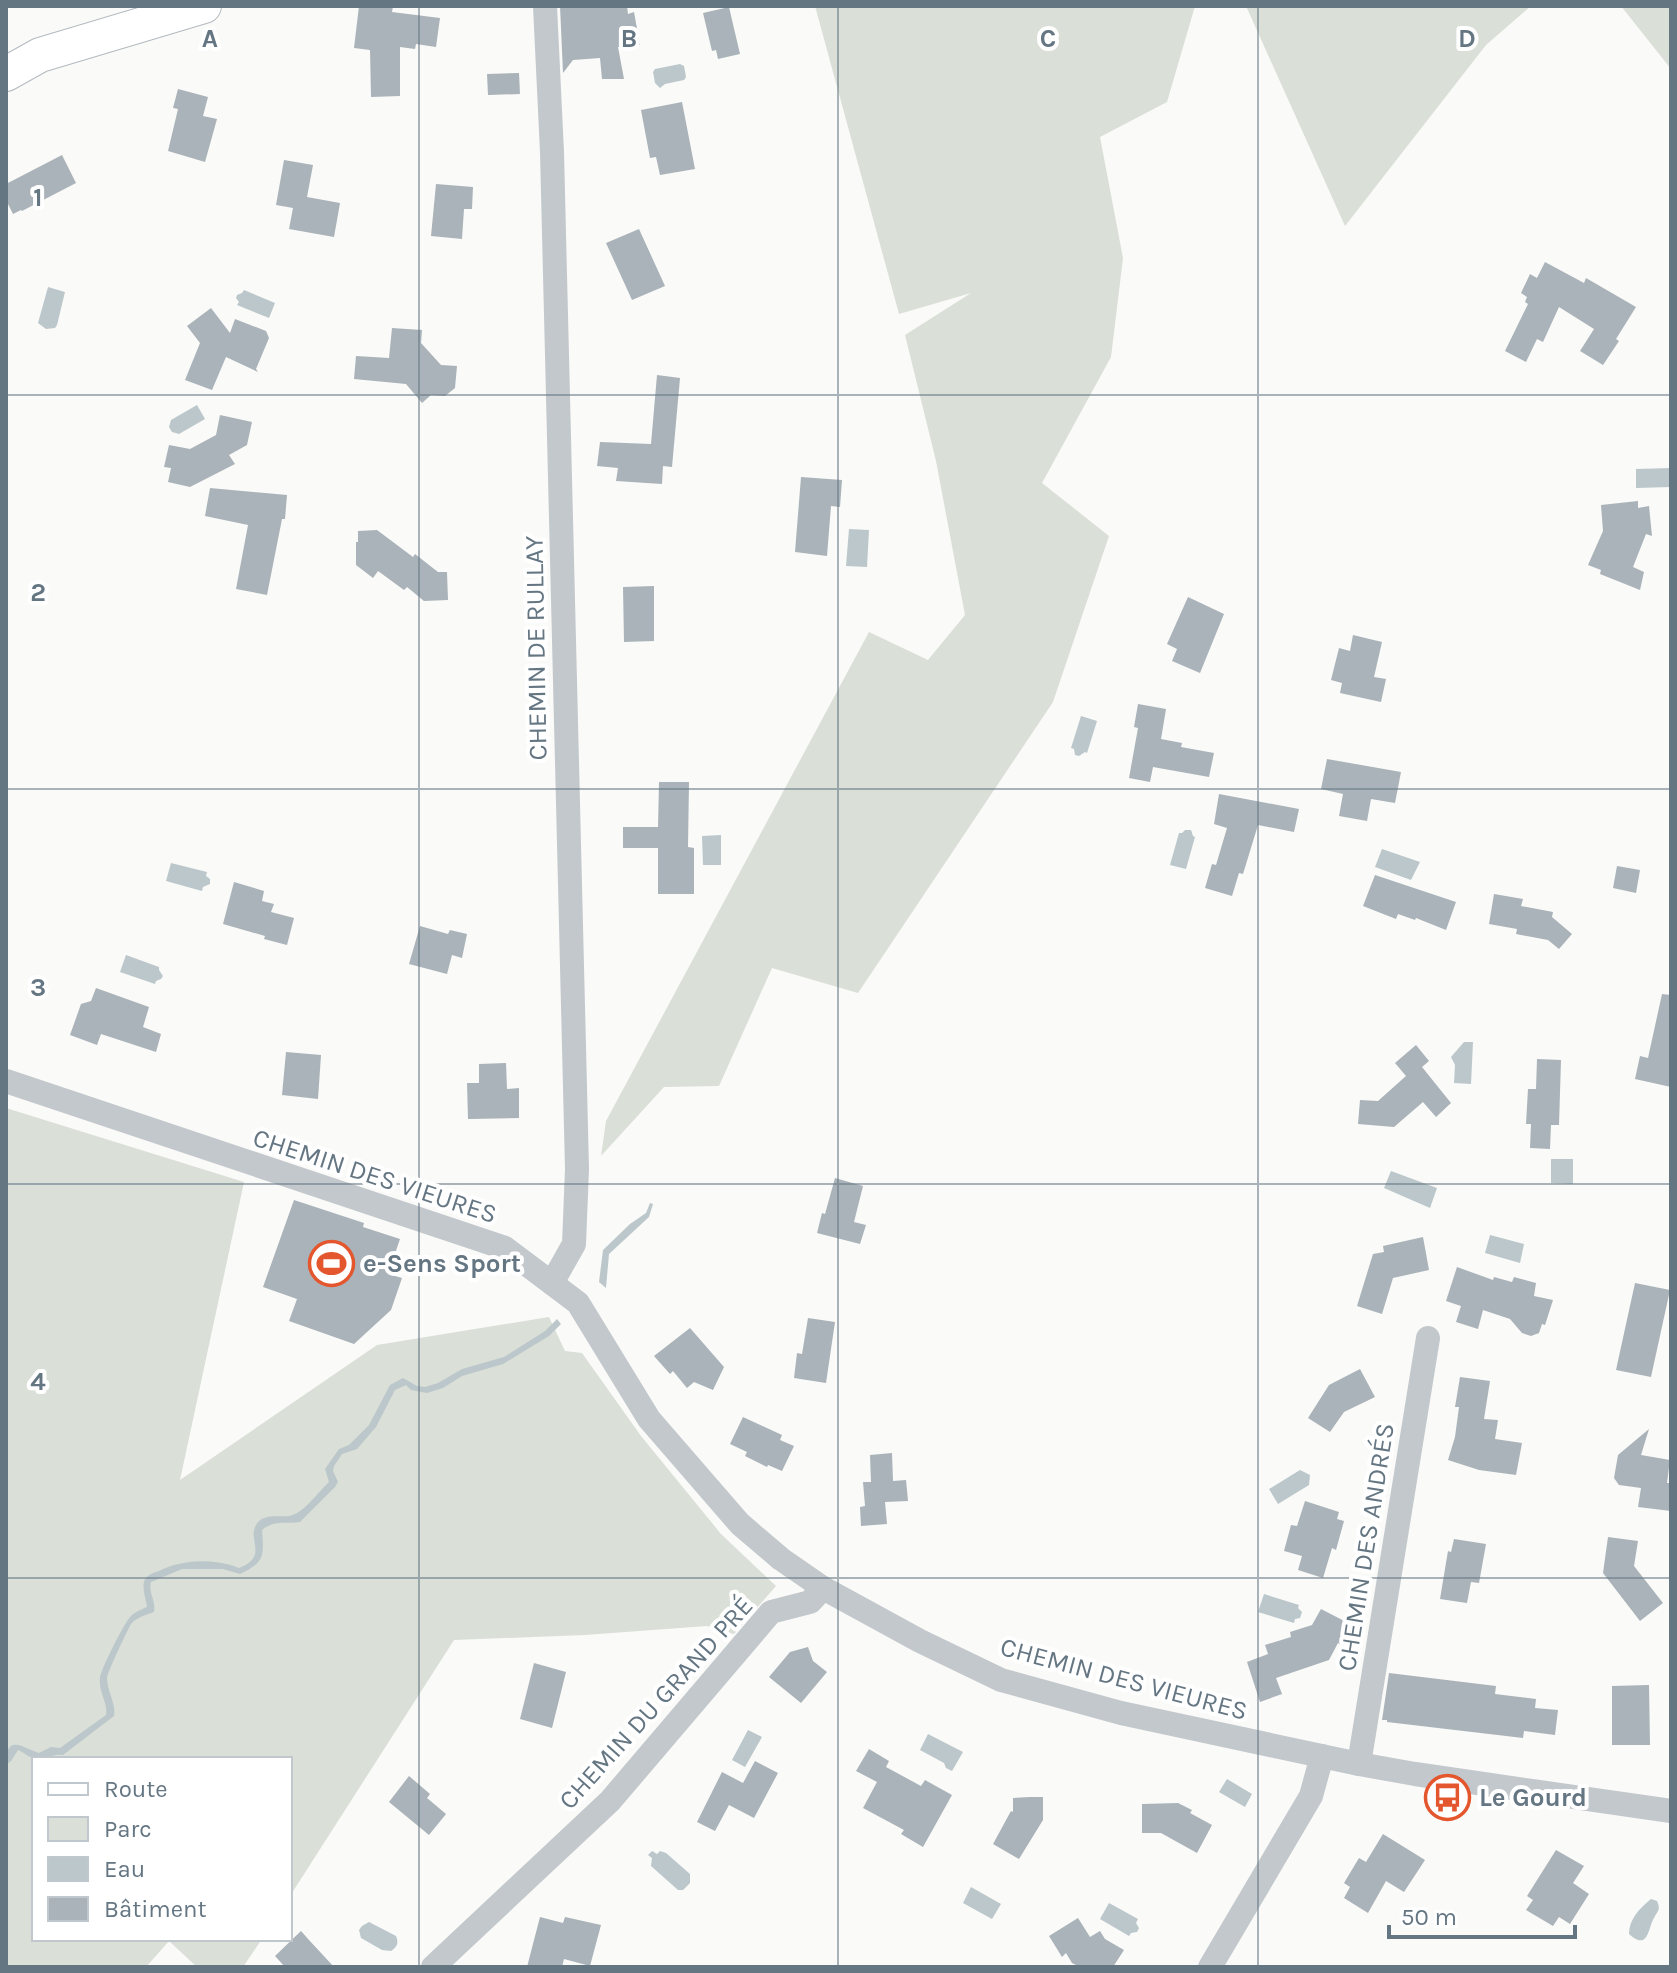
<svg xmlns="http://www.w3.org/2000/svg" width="1677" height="1973" font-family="Karla,sans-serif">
  <rect width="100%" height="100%" fill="#fafaf8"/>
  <!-- green -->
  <g fill="#dadfd7">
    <path d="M815,6h380l-28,96 -67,35 23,121 -12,99 -69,126 67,53 -56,166 -195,291 -86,-25 -53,118 -55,1 -63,69 5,-35 263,-489 59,28 37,-45 -29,-154 -31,-126 66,-42 -72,21z"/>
    <path d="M1246,6h285l-45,39 -141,181z"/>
    <path d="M1621,6h50v63z"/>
    <path d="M6,1108l238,74 -64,298 197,-135 172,-28 16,34 17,2 59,83 80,98 55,52 -42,48 -27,-8 -122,9 -131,5 -164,256v-137h-256v180h228l-19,28h-46l-28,-26 -23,26h-140z"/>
  </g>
  <!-- water -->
  <g fill="#bbc7cb">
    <path d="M680,64l4,2 2,11 -2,3 -19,4 -5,4 -5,-5 -2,-11 2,-3z"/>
    <path d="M48,287l17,5 -8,33 -2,3 -9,1 -8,-6z"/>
    <path d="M244,290l31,13 -6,15 -32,-13 2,-3 -3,-4 1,-3 5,-2z"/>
    <path d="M197,405l8,14 -26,15 -7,-2 -3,-5 2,-7z"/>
    <path d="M1671,468v19l-35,1v-19z"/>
    <path d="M849,529l20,1 -2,37 -21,-1z"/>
    <path d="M1081,716l16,5 -10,32 -2,-1 -6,4 -4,-1 -1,-6 -3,-1z"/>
    <path d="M1185,830h6l2,6 2,1 -9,32 -16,-4 9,-32h3z"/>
    <path d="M721,835v30h-18l-1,-29z"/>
    <path d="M1382,849l38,13 -9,18 -36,-13z"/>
    <path d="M171,863l36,9 -1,4 4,3v5l-7,3 -1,4 -36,-10z"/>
    <path d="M126,955l33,12v3l4,6 -2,3 -5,2 -1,3 -35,-12z"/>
    <path d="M1464,1042h9l-2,42 -17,-1 1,-18 -4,-8z"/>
    <path d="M1551,1159h22v25l-22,-1z"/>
    <path d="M1391,1171l46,17 -7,20 -46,-20z"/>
    <path d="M650,1203l3,1 -4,13 -40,37 -3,34 -7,-6 4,-32 27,-26 16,-11z"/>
    <path d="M1490,1235l34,9 -4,19 -35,-10z"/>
    <path d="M557,1319l4,5 -12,12 -46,28 -41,12 -19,12 -16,5 -16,-3 -5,-5 -11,5 -19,37 -19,22 -15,5 -8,12 -1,5 5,11 -3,5 -35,35c-14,2 -27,-2 -38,8 2,26 3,32 -22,44l-17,-5h-41l-31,13c-3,10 5,19 3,30 -8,3 -17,5 -23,12 -3,5 -24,49 -24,54 0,13 9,25 7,38l-51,39c-12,-2 -16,6 -27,4 -6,-1 -13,-7 -18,-9l-7,11 -5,4c0,-32 15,-18 33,-12l12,-6 9,1 46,-33c2,-13 -8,-24 -6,-37 0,-7 25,-57 31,-62 4,-4 11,-7 16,-9 -1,-8 -5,-18 -3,-25 2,-7 9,-9 15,-11 23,-12 56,-13 80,-3 30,-12 8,-27 17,-43 9,-15 29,-4 41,-12 11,-6 23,-23 32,-31l-4,-13 14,-20 10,-4 20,-20 21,-40 13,-7 14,8 8,1 13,-4 24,-14 42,-12 41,-26z"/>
    <path d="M1300,1470l10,5 -1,10 -31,19 -9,-15z"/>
    <path d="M1264,1594l35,11 -1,3 4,4 -2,6 -5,1 -1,4 -36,-11z"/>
    <path d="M748,1730l14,7 -17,30 -13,-7z"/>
    <path d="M928,1734l35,18 -11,19 -6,-3 -2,-5 -24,-13z"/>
    <path d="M1227,1779l25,15 -7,13 -26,-15z"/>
    <path d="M652,1851l5,3 3,-3 6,2 24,21v9l-7,7h-5l-27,-24 1,-8 -4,-3z"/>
    <path d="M971,1887l30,17 -9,15 -29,-16z"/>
    <path d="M1651,1899l6,2c4,9 1,9 -3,17 -6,9 -5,34 -25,16 0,-15 11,-26 22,-35z"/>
    <path d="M1109,1903l29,16 -2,4 3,5 -2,4 -6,1 -2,3 -29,-17z"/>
    <path d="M369,1922l27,14c3,7 1,11 -5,15l-9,-1 -21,-12 -2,-8 3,-4z"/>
  </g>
  <!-- building -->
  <g fill="#aab3b9">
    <path d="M359,6h34l-1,6 48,6 -4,29 -20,-3 -1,5 -15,-2v49l-29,1 -1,-47 -16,-2z"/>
    <path d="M560,6h67l1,8 6,-2 6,33 -22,2 6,32h-22l-2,-21 -27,2 -10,13z"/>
    <path d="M729,7l11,47 -22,5 -2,-9 -4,1 -9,-38z"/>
    <path d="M519,73l1,21 -32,1 -1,-21z"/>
    <path d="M178,89l30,8 -5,19 14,3 -12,43 -37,-11 10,-42 -5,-1z"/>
    <path d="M682,102l13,67 -35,6 -4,-18 -6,1 -9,-48z"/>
    <path d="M62,155l14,28 -54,28 -1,-1 -8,4 -7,-14v-16z"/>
    <path d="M284,160l29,5 -6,32 33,6 -6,34 -45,-8 4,-21 -17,-3z"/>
    <path d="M436,184l37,3 -1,22h-8l-2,30 -31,-3z"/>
    <path d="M639,229l26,57 -33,14 -26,-57z"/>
    <path d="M1545,262l39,21 2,-5 50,29 -20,32 3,2 -16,24 -23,-14 14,-22 -35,-22 -16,35 -6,-3 -11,23 -21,-11 23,-47 -3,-2 2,-5 -6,-4 9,-19 7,4z"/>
    <path d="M211,308l19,25 5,-14 31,12 3,7 -13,31 2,3 -32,-15 -14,33 -27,-10 15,-37 -13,-17z"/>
    <path d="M392,328l30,2 -1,13 20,22 16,1 -2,22 -10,8 -14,-1 -9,8 -16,-19 -52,-5 2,-23 33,2z"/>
    <path d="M657,375l23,3 -8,89 -9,-1 -1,18 -46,-3 2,-13 -21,-2 3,-24 51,2z"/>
    <path d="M220,415l32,7 -5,23 -18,10 6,9 -45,23 -22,-5 3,-14 -7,-1 5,-22 21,4 26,-14z"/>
    <path d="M801,477l41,3 -2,27 -9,-1 -4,50 -32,-4z"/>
    <path d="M210,488l77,7 -2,24h-3l-15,76 -31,-6 12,-64 -43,-9z"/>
    <path d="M1638,501v7l11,-2 3,30 -6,-2 -13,33 11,5 -4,18 -40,-16 1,-4 -13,-5 15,-34 -2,-26z"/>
    <path d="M377,530l36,27 2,-3 23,18h9l1,28 -24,1 -17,-14 -3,3 -26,-19 -5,7 -17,-13v-23h2v-11z"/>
    <path d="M654,586v55l-30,1 -1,-55z"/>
    <path d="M1188,597l36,17 -24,59 -28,-12 5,-12 -10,-5z"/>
    <path d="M1353,635l29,7 -8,35 12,2 -5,23 -41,-9 2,-10 -11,-3 8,-32 11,3z"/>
    <path d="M1138,704l28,5 -5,30 21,4 -1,4 33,6 -5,24 -56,-10 -3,15 -21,-4 9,-50 -4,-1z"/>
    <path d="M1327,759l74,13 -6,31 -24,-4 -4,22 -28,-5 4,-22 -22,-5z"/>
    <path d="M659,782h30l-1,65 6,1v46h-36v-46h-35v-21h35z"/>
    <path d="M1219,794l80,15 -5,23 -36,-7 -15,49 -4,-1 -7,23 -27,-8 7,-24 4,1 11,-37 -13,-4z"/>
    <path d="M1617,866l23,4 -4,23 -23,-5z"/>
    <path d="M1375,875l81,27 -10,28 -30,-12 -1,2 -17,-6 -2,5 -33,-13z"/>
    <path d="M234,882l30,9 -2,10 12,3 -3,8 23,6 -7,27 -23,-6 1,-3 -42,-12z"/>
    <path d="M1494,894l29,5 -2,7 32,6 -1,5 20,17 -13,15 -11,-9 -32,-6 1,-5 -28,-5z"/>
    <path d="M420,926l28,8 2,-4 17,4 -5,24 -10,-3 -5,19 -38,-10z"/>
    <path d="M96,988l53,19 -6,20 18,7 -5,18 -55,-18 -4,11 -27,-10 11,-31 10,-3z"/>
    <path d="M1662,994l9,1v92l-36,-8 5,-23 8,2z"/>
    <path d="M1416,1045l13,16 -7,6 29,36 -15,14 -13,-15 -29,25 -36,-3 2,-24 18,1 28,-25 -11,-13z"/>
    <path d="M286,1052l35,3 -3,44 -36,-4z"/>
    <path d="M1537,1059l24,1 -2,65h-8l-1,24 -20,-1 1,-24h-5l2,-35h8z"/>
    <path d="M506,1063l1,26 12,-1v30l-51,1 -1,-36h12v-19z"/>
    <path d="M835,1178l28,8 -9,36 12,3 -6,19 -43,-11 5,-20 3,1z"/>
    <path d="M294,1200l70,23 -1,4 37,12 -12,35 14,4 -11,32 -37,34 -65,-23 8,-22 -34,-12z"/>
    <path d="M1423,1237l6,33 -36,8 -11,36 -25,-8 16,-52 11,-2 -1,-6z"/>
    <path d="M1457,1267l36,13 1,-3 18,5 2,-5 22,6 -2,13 19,4 -8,25 -3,-1 -3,9 -8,3 -9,-3 -12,-14 -27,-9 -5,19 -22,-7 5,-16 -15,-5z"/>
    <path d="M1635,1283l35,7 -19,87 -35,-7z"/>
    <path d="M808,1318l27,4 -9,61 -32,-5 3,-25 5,1z"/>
    <path d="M690,1328l34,39 -11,23 -19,-8 -7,6 -14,-17 -3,3 -16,-18z"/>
    <path d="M1360,1369l15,28 -31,15 -14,20 -22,-14 21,-33z"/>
    <path d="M1460,1377l30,4 -6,38 14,1 -3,19 27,4 -6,32 -37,-5 -31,-10 7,-23 4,-30h-4z"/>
    <path d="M743,1417l39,18 -2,5 14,6 -12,25 -14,-6 -1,2 -22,-11 2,-4 -17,-8z"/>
    <path d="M1649,1429l-8,26 29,5 -3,23h4v28l-33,-4 3,-19 -22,-3 -5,-7 4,-23z"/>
    <path d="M892,1453l1,28 13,-1 2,21 -23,1 2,22 -26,2 -1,-19 5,-1 -2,-24h8l-1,-27z"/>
    <path d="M1305,1501l34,11 -2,7 7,2 -8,29 -4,-2 -9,30 -25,-8 4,-14 -18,-5 7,-26 6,1z"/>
    <path d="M1608,1537l30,4 -4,25 29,37 -23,18 -37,-48z"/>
    <path d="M1454,1539l32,5 -7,39 -8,-1 -4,21 -27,-4 8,-48 3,1z"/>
    <path d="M1321,1609l33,17 -10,20 -6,-3 -9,17 -53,18 6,16 -22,8 -13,-40 21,-8 -3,-9 26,-8 -1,-5 22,-7z"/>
    <path d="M808,1647l5,14 14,11 -26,31 -32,-26 21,-25z"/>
    <path d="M534,1663l32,9 -14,56 -32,-9z"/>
    <path d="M1389,1673l107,13 -1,8 41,5 -1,9 23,2 -3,25 -31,-4 -1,7 -136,-16v-2h-5z"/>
    <path d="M1649,1685l1,60h-38v-59z"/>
    <path d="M869,1749l20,12 -3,6 35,19 4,-6 27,15 -29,52 -22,-13 3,-4 -41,-22 14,-26 -21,-11z"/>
    <path d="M755,1761l23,12 -24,45 -25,-13 -14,26 -18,-9 25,-50 21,11z"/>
    <path d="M409,1776l21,18 -3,4 19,16 -17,21 -40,-33z"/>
    <path d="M1030,1797h13v23l-24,39 -26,-15 18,-33 2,1v-14z"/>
    <path d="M1178,1803l14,7 -2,3 22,12 -15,28 -36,-20h-19v-29z"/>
    <path d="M1383,1834l42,26 -21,32 -18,-11 -18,32 -24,-15 6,-11 -6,-4 15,-25 7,4z"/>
    <path d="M1556,1850l28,16 -11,17 16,11 -19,30 -11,-7 -6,9 -27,-16 7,-10 -6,-4z"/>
    <path d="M540,1917l23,6 2,-6 36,8 -11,41 -26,-7 -2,8h-35z"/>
    <path d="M1078,1918l12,19 10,-6 5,8 19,11 -11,17h-33l-8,-4 -6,-10 -4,4 -13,-21z"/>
    <path d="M301,1931l8,9 25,27h-49l-10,-11z"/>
  </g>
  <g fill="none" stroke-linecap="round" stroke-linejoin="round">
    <defs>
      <path id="secondary" d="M6,74l34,-19 164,-49"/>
    </defs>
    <!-- secondary casing -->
    <use href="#secondary" stroke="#b3babf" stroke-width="36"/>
    <!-- street -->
    <g stroke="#c3c8cc" stroke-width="24">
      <path d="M545,6l7,146 25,1017 -3,75 -22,39"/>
      <path d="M6,1081l499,167 73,55 71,116 91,105 41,35 42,29 97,53 81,39 120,33 238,51 56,10 256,37"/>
      <path d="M1359,1764l69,-426"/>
      <path d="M433,1967l177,-166 161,-189 39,-10 13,-14"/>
      <path d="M1210,1967l101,-171 11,-40"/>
    </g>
    <!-- secondary -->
    <use href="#secondary" stroke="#fff" stroke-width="34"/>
  </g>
  <!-- grid -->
  <path fill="none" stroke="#657683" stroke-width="2" stroke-opacity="0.55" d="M419,6v1961M838,6v1961M1258,6v1961M6,395h1665M6,789h1665M6,1184h1665M6,1578h1665"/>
  <!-- icons -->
  <defs>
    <symbol id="stadium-ring" viewBox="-11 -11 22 22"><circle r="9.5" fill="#fff" stroke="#e4572e" stroke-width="1.5"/><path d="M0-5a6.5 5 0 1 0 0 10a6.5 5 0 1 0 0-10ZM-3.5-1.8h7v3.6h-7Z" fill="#e4572e"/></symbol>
    <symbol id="bus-ring" viewBox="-11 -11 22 22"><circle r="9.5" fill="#fff" stroke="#e4572e" stroke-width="1.5"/><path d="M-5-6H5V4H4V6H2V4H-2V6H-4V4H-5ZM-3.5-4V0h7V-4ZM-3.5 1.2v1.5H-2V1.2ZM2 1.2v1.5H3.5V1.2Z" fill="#e4572e"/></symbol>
  </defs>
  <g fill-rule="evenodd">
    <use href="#stadium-ring" x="306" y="1238" width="51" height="51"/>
    <use href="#bus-ring" x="1422" y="1772" width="51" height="51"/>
  </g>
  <g text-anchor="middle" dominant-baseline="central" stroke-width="8" stroke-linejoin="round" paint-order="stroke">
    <!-- street labels -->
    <g font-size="26" fill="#657683" stroke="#fff">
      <text transform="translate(536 648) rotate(-91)">CHEMIN DE RULLAY</text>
      <text transform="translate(375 1176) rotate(18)">CHEMIN DES VIEURES</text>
      <text transform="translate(1366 1547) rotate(-81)">CHEMIN DES ANDRÉS</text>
      <text transform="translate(1124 1679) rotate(15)">CHEMIN DES VIEURES</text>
      <text transform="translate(656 1703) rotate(-48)">CHEMIN DU GRAND PRÉ</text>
    </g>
    <!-- poi labels -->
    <g font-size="26" font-weight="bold" fill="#657683" stroke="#fff" text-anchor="start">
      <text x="363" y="1263">e-Sens Sport</text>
      <text x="1479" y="1797">Le Gourd</text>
    </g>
  </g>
  <g font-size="26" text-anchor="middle" font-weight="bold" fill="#657683" stroke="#fff" stroke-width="8" stroke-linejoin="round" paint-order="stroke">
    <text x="210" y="47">A</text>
    <text x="629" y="47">B</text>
    <text x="1048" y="47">C</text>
    <text x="1467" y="47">D</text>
    <text x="38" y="206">1</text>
    <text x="38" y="601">2</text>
    <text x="38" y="996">3</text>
    <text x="38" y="1390">4</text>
  </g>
  <!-- border -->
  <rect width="1677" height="1973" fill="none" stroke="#657683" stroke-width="16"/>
  <!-- legend -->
  <rect x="32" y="1757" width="260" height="184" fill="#ffffff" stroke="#c1c8cd" stroke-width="2"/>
  <rect x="48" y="1783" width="40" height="12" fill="#ffffff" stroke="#c1c8cd" stroke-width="2"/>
  <text x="104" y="1797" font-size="24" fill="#657683">Route</text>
  <rect x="48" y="1817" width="40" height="24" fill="#dadfd7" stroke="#c1c8cd" stroke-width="2"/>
  <text x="104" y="1837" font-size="24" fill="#657683">Parc</text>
  <rect x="48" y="1857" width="40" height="24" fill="#bbc7cb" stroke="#c1c8cd" stroke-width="2"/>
  <text x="104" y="1877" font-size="24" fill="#657683">Eau</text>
  <rect x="48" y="1897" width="40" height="24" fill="#aab3b9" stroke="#c1c8cd" stroke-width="2"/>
  <text x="104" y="1917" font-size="24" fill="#657683">Bâtiment</text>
  <!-- scale -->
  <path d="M1389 1925v12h186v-12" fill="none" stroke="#657683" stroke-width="4"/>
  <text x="1401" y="1925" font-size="24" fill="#657683" stroke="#ffffff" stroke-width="6" paint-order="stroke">50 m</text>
</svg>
